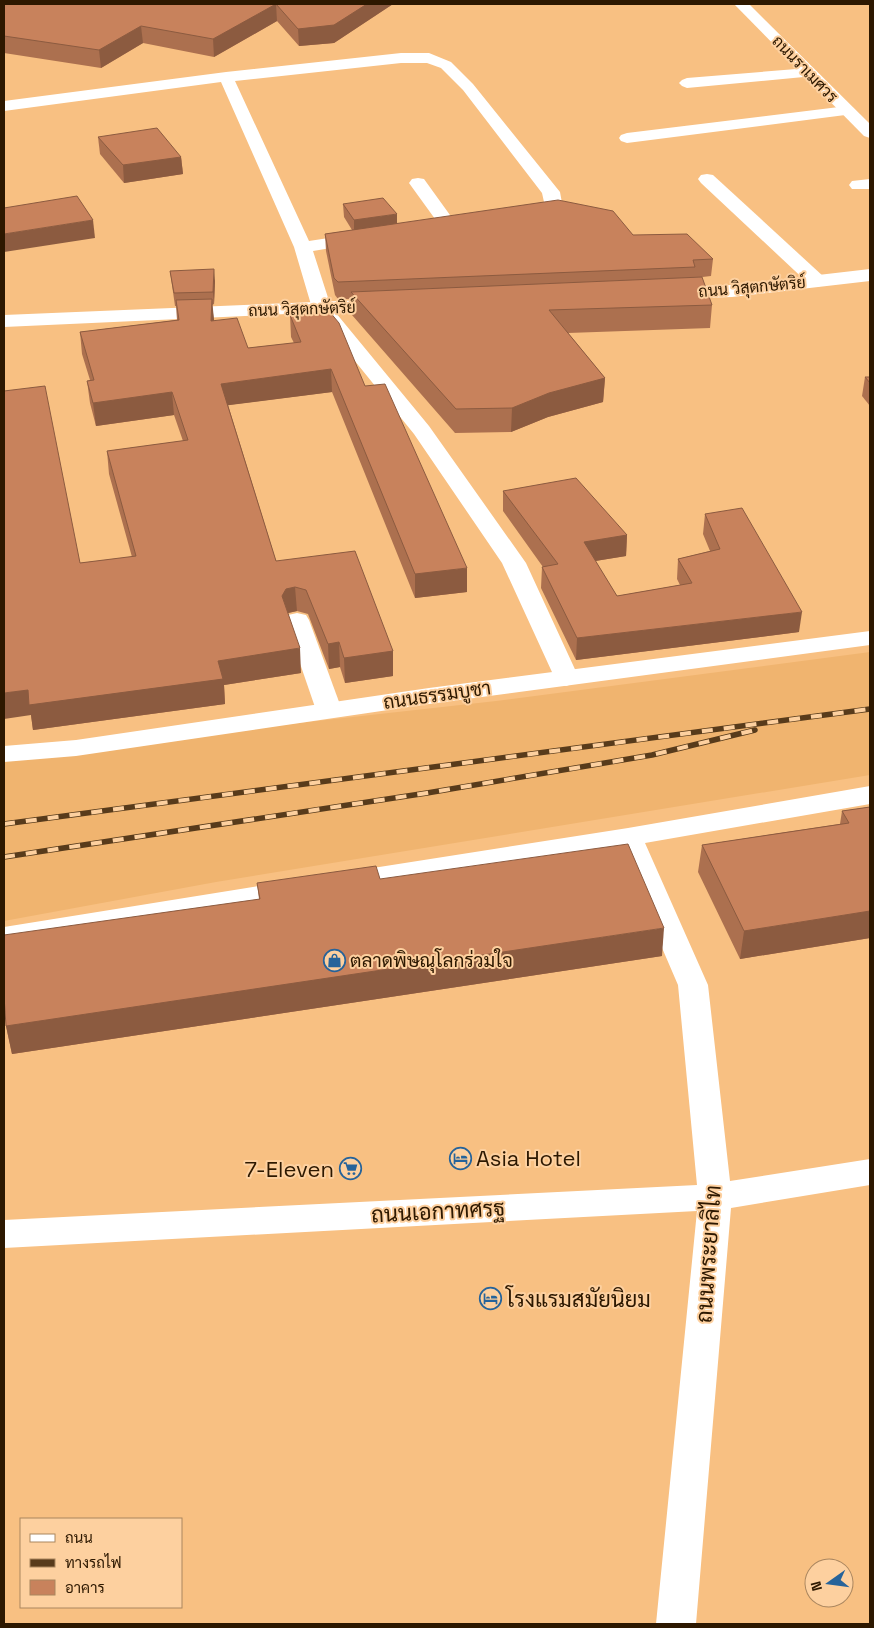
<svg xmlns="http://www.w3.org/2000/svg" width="874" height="1628" font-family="'Space Grotesk',Sarabun,sans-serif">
  <rect width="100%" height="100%" fill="#f8c082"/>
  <!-- built -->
  <path fill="#f0b46f" d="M870,652v123l-654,107 -212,39v-165l492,-55z"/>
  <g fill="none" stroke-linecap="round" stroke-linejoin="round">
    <!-- street -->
    <g fill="#fff" fill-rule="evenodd">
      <path d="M401,53h28l22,9 22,22 87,108 2,11 -9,10 -33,7 -6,-1 -3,-4 3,-4 27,-6 3,-3 -2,-9 -79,-103 -22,-22 -14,-5h-26l-166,18 74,160 52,-8 6,1 3,4 -3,4 -54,9 18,56 98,119 97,137 53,115 -4,5 -9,3 -9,-3 -55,-120 -88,-129 -102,-126 -18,-61 -73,-165 -217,29v-10l222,-29z"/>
      <path d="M809,68l5,2 3,3 -3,3 -127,12 -5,-2 -3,-3 3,-3 5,-2z"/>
      <path d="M847,106l6,2 2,3 -2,3 -226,29 -6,-2 -2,-3 2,-3 6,-2z"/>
      <path d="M707,174l6,1 111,102 2,4 -2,4 -7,2 -7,-2 -109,-102 -3,-4 3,-4z"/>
      <path d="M418,178l6,1 31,43 3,4 -3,4 -6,1 -6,-1 -34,-47 3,-4z"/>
      <path d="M870,179v10h-18l-3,-4 3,-4z"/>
      <path d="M297,613l9,2 3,5 33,90 -4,5 -9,3 -9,-3 -4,-5 -31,-90 3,-5z"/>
    </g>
    <!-- secondary -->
    <g fill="#fff" fill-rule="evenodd">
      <path d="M734,4h15l121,120v14l-6,-2z"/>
      <path d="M870,269v12l-138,16 -62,2 -7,-2 -2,-4 2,-4 7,-2 62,-2z"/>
      <path d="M389,299l7,2 3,4 -3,4 -392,18v-12z"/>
      <path d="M870,631v14l-441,59 -353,52 -72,6v-16l72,-6 353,-52z"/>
      <path d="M870,786v18l-225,39 63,142 22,196 140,-22v26l-139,23 -35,416h-40l41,-413 -693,37v-28l693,-35 -19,-200 -59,-137 -278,45 -10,-3 -4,-7 4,-7 10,-3 287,-45z"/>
      <path d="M296,880l10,3 4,7 -4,7 -302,50v-20z"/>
    </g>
    <defs>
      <g id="rail">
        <path d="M4,824l866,-115"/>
        <path d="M4,857l423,-64 225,-38 103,-25"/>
      </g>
    </defs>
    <!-- rail casing -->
    <use href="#rail" stroke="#583b1b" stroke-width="5.5"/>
    <!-- rail -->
    <use href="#rail" stroke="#fdd09f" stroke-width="4" stroke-dasharray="11" stroke-linecap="butt"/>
  </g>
  <!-- wall -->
  <g fill="#ac704f">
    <path d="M4,4h389l-59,39 -35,3 -22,-25 -63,36 -71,-14 -42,25 -97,-15z"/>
    <path d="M98,137l83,20 2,17 -59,9 -24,-29z"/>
    <path d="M343,204l54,19 236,12 80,24 -2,17 -17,2 18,27 -2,23 -142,5 37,45 -2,24 -55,15 -37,15 -56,1 -103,-118 -1,-16h-13l-3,-4 -9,-44 -1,-17 27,-4 -8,-13z"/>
    <path d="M170,271l45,10 -1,23 -2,1 2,16 34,27 46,-5 -3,-6 -1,-22 75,71 102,206 -52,6 -83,-206 -104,13 48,156 117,90v25l-48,7 -5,-16 -11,2 -21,-55 -11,-3 -9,2 13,60 -77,12 1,19 -192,26 -2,-15 49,-152 52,-6 -23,-83 -2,-23 76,-10 -9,-26 -78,11 -6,-23 -3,-22 3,-1 -8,-26 -2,-22 97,-12 -1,-14h-1z"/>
    <path d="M865,377h5v29l-8,-10z"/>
    <path d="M503,491l124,44 -1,21 -31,5 22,35 63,-11 -3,-6 1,-20 32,-8 -7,-17 2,-20 94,118 -223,28 -35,-72 1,-21h1l-40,-56z"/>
    <path d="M870,807v131l-130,21 -42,-87 4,-27 138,-21 2,-13z"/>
    <path d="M380,879l282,77 -650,98 -6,-28 253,-127 -2,-16z"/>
  </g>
  <!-- shaded-wall -->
  <g fill="#8c5b40">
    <path d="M276,4l1,17 -63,36 -1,-18z"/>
    <path d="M367,4h26l-59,39 -35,3 -1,-17z"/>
    <path d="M141,26l2,17 -42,25 -2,-18z"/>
    <path d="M181,157l2,17 -59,9 -1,-18z"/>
    <path d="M397,214v12l-43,6v-12z"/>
    <path d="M93,220l2,18 -91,14v-18z"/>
    <path d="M214,269l1,12 -1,23 -1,-12z"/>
    <path d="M212,299l2,21 -1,23 -2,-22z"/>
    <path d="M331,369l1,23 -110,14 -1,-22z"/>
    <path d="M605,378l-2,24 -55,15 -37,15 1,-24 37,-15z"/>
    <path d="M172,392l2,23 -78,11 -3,-23z"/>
    <path d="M627,535l-1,21 -43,7 1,-21z"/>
    <path d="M467,568v24l-52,6v-24z"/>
    <path d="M295,587l2,24 -9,2 -6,-17 4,-7z"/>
    <path d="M802,612l-3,20 -223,28 1,-22z"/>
    <path d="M339,642l1,25 -11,2 -1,-25z"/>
    <path d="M300,648l1,25 -77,12 1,19 -192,26 -2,-15 -27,4v-26z"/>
    <path d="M393,651v25l-48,7 -1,-25z"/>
    <path d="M870,911v27l-130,21 4,-28z"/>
    <path d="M664,928l-2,28 -650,98 -6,-28z"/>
  </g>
  <!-- building -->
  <g fill="#c8825c" stroke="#8c5b40">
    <path d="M4,4h363l-33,21 -36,4 -22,-25 -63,35 -72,-13 -42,24 -95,-14z"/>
    <path d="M157,128l24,29 -58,8 -25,-28z"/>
    <path d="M77,196l16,24 -89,14v-26z"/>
    <path d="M383,198l14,16 -43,6 -11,-16z"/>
    <path d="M558,200l55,11 20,24 54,-1 26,25 -20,1 2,7 -357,15 -4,-4 -9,-44z"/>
    <path d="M214,269l-1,23 -39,1 -4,-22z"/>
    <path d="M702,277l10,28 -163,5 56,68 -56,15 -37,15 -56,1 -105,-117z"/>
    <path d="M212,299l-1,22 26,-3 11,30 53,-6 -11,-27 39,-4 10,12 26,63 20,-2 82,184 -52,6 -84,-205 -110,15 55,177 79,-10 38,100 -49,7 -5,-16 -11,2 -22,-54 -11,-3 -9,2 -4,7 18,52 -82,13 5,18 -194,26 -1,-15 -24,3v-302l41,-5 35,177 56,-7 -29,-105 81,-11 -16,-48 -79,11 -6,-22 7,-1 -14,-48 99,-12 -3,-20z"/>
    <path d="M865,377h5v6z"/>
    <path d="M576,478l51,57 -43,7 33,54 75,-13 -14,-24 42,-10 -15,-35 37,-6 60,104 -225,26 -35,-71 16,-3 -55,-73z"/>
    <path d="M870,807v104l-126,20 -42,-86 147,-22 -7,-12z"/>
    <path d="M628,844l36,84 -658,98 -2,-30v-61l256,-36 -3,-16 119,-17 4,13z"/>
  </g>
  <!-- icons -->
  <defs>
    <symbol id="shop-ring" viewBox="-11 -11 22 22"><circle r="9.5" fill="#fdd09f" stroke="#26639a" stroke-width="1.5"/><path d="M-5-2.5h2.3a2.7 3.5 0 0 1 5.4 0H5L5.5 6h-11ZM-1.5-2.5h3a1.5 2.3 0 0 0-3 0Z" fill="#26639a"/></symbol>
    <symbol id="hotel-ring" viewBox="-11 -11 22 22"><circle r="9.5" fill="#fdd09f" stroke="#26639a" stroke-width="1.5"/><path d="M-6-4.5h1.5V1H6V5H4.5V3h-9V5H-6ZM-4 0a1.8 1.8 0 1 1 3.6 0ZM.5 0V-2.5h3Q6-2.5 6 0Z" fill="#26639a"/></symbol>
    <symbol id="supermarket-ring" viewBox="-11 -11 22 22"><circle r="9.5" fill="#fdd09f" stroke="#26639a" stroke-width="1.5"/><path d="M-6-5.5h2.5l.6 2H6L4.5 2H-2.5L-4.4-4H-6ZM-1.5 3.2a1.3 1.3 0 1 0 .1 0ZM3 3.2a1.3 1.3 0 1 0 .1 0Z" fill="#26639a"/></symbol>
  </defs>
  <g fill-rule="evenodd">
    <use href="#shop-ring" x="322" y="948" width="25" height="25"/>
    <use href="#hotel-ring" x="448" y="1146" width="25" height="25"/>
    <use href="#supermarket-ring" x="338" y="1156" width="25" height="25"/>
    <use href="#hotel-ring" x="478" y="1286" width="25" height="25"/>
  </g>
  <g text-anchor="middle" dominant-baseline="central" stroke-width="4" stroke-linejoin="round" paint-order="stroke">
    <!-- far-street labels -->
    <g font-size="16" fill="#2d1800" stroke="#fdd09f">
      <text transform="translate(805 69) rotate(46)">ถนนราเมศวร</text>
      <text transform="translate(752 287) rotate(-5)">ถนน วิสุตกษัตริย์</text>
      <text transform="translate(302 309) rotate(-2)">ถนน วิสุตกษัตริย์</text>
    </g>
    <!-- street labels -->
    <g font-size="19" fill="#2d1800" stroke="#fdd09f">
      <text transform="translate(437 695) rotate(-8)">ถนนธรรมบูชา</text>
    </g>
    <!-- poi labels -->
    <g font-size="19" fill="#2d1800" stroke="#fdd09f" text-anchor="start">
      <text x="350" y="960">ตลาดพิษณุโลกร่วมใจ</text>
    </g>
    <!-- near-poi labels -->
    <g font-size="22" fill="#2d1800" stroke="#fdd09f" text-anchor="start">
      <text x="476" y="1158">Asia Hotel</text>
      <text x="334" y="1169" text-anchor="end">7-Eleven</text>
      <text x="506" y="1299">โรงแรมสมัยนิยม</text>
    </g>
    <!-- near-street labels -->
    <g font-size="22" fill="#2d1800" stroke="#fdd09f">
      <text transform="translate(438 1211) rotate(-3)">ถนนเอกาทศรฐ</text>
      <text transform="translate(708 1254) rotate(-86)">ถนนพระยาลิไท</text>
    </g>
  </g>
  <!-- border -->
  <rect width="874" height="1628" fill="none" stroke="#2d1800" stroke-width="10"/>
  <!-- legend -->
  <rect x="20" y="1518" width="162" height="90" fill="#fdd09f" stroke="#aa865f"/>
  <rect x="30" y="1534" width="25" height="8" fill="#ffffff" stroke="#aa865f"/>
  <text x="65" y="1543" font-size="15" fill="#2d1800">ถนน</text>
  <rect x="30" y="1559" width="25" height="8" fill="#583b1b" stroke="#aa865f"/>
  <text x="65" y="1568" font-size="15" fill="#2d1800">ทางรถไฟ</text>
  <rect x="30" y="1580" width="25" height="15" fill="#c8825c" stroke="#aa865f"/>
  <text x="65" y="1593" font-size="15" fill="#2d1800">อาคาร</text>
  <!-- north arrow -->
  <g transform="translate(829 1583) rotate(256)"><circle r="24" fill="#fdd09f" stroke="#aa865f"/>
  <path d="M0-4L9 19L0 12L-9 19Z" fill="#26639a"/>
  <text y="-8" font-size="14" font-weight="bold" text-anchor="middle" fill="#2d1800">N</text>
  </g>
</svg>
